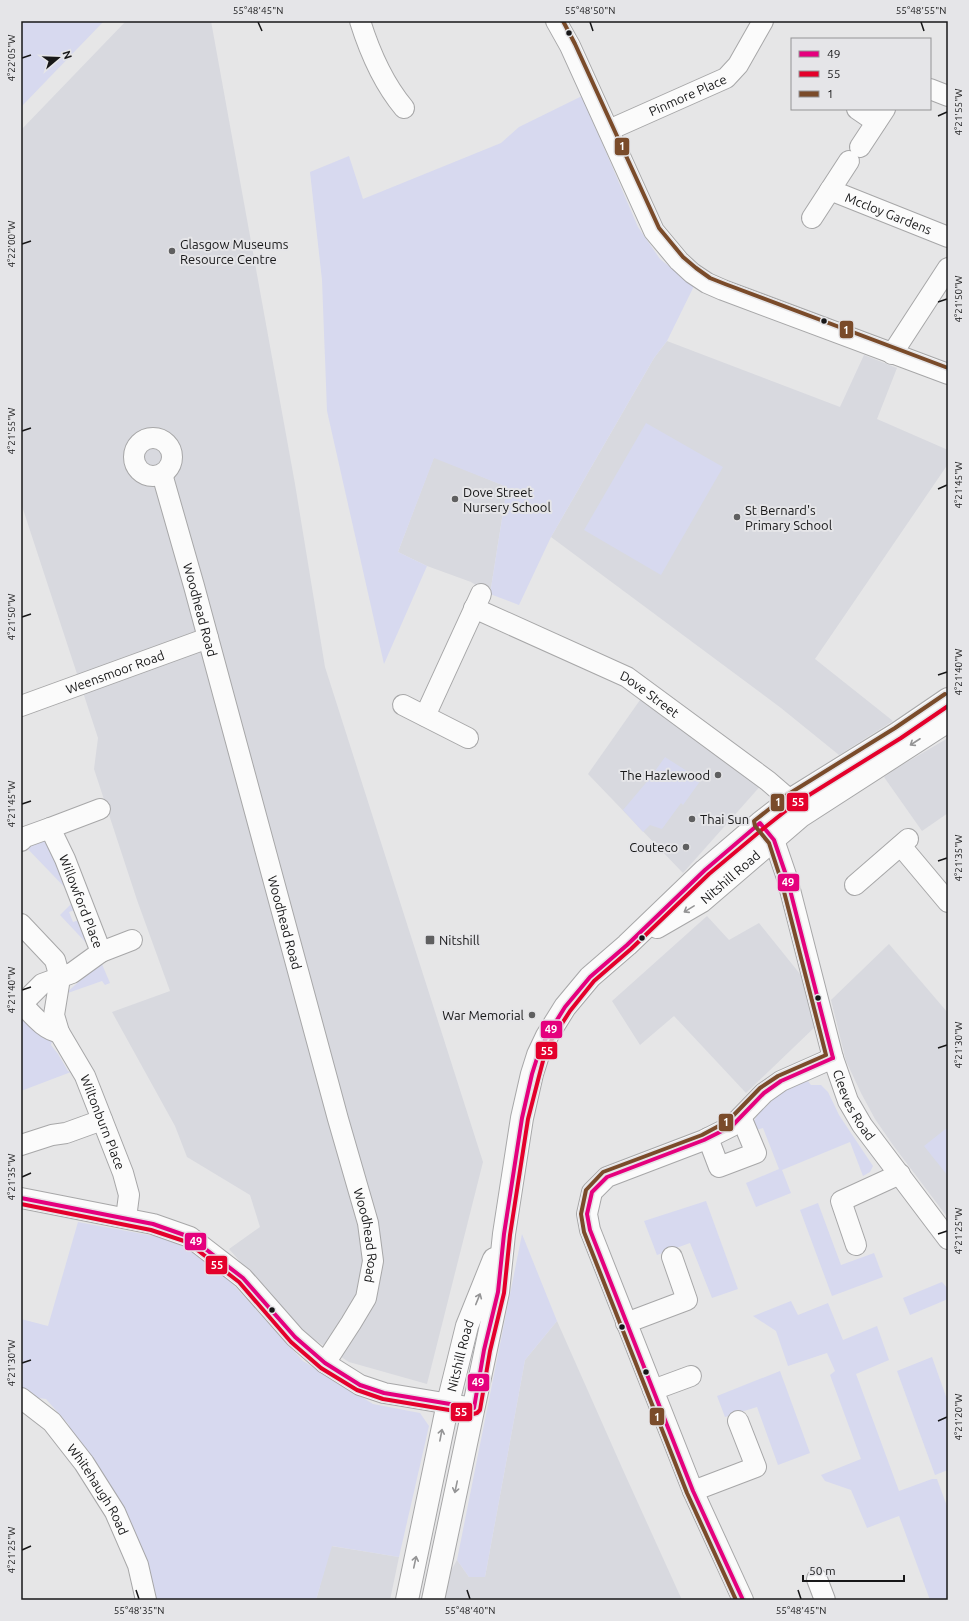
<svg xmlns="http://www.w3.org/2000/svg" width="969" height="1621" font-family="Ubuntu,sans-serif">
  <rect width="100%" height="100%" fill="#e6e6e7"/>
  <!-- built -->
  <g fill="#d8d9df">
    <path d="M126,21h85l84,463 30,183 158,495 -56,222 -78,-22 -48,-31 -72,-82 31,-22 -10,-32 -63,-38 -12,-31 -63,-114 58,-21 -33,-91 -43,-131 4,-31 -77,-235v-373z"/>
    <path d="M667,341l173,66 24,-52 33,13 -20,51 71,31v14l-133,195 78,62 -54,34 -58,-47 -230,-171 103,-179z"/>
    <path d="M434,457l73,30 -17,107 -19,-12 -44,-16 -29,-14z"/>
    <path d="M640,700l123,83 -80,90 -95,-99z"/>
    <path d="M948,738v75l-26,18 -38,-54 13,-9z"/>
    <path d="M707,916l22,24 30,-17 41,51 17,51 -71,68 -72,-77 -34,29 -28,-44z"/>
    <path d="M889,944l59,69v205l-55,-73 -18,-26 -14,-26 -15,-32 -15,-61z"/>
    <path d="M557,1321l66,149 59,130h-238l5,-26 8,-14 12,17h16l40,-217z"/>
    <path d="M331,1546l68,11 -9,43h-74z"/>
  </g>
  <!-- green -->
  <g fill="#d7d9ef">
    <path d="M21,21h83l-83,86z"/>
    <path d="M582,96l56,131 22,32 34,27 -27,55 -13,17 -103,179 -32,68 -29,-11 17,-107 -73,-29 -36,94 29,14 -43,98 -57,-253 -5,-131 -12,-108 39,-16 14,43 138,-56 18,-16z"/>
    <path d="M646,423l77,44 -62,108 -77,-45z"/>
    <path d="M665,757l36,23 -18,25 -2,-2 -19,26 -12,-4 -7,7 -20,-22 27,-32z"/>
    <path d="M43,836l31,61 -50,-52z"/>
    <path d="M72,903l6,6 -9,3 4,10 9,-3 9,29 -31,-33z"/>
    <path d="M101,962l9,21 -5,2 -3,-4 -37,13z"/>
    <path d="M21,1014l32,24 -2,7 7,9 10,17 3,1 -50,19z"/>
    <path d="M808,1081l3,4h10l7,7 11,23 34,51 -3,6 -7,4 -13,-34 -68,28 9,23 -35,14 -10,-24 33,-14 -16,-41 -10,3 -1,-6 5,-10 20,-19 9,-7z"/>
    <path d="M948,1127v49l-24,-30z"/>
    <path d="M706,1201l32,88 -26,9 -22,-55 -33,12 -13,-34z"/>
    <path d="M818,1203l23,62 33,-12 9,24 -51,19 -32,-86z"/>
    <path d="M78,1222l92,17 48,29 85,93 70,43 47,9 9,13 -30,131 -67,-11 -16,54h-162l-85,-164v-11l-23,-26 -14,-2 -11,-9v-69l27,7z"/>
    <path d="M522,1234l35,87 -32,39 -40,217h-16l-12,-17z"/>
    <path d="M942,1282l6,7v10l-38,16 -7,-17z"/>
    <path d="M791,1301l7,14 30,-12 15,37 34,-14 12,34 -33,14 43,117 33,-12h5l11,30v91h-18l-31,-84 -32,12 -16,-38 -26,-9 -4,-6 40,-16 -31,-84 5,-4 -8,-18 -39,13 -12,-35 -23,-15z"/>
    <path d="M932,1357l16,45v68l-13,5 -38,-104z"/>
    <path d="M780,1371l30,82 -32,12 -21,-58 -32,10 -8,-21z"/>
  </g>
  <g fill="none" stroke-linecap="round" stroke-linejoin="round">
    <defs>
      <g id="minor">
        <path d="M360,21c10,32 23,62 44,87"/>
        <path d="M556,21l14,25 84,185 25,30 13,12 15,10 16,7 225,84"/>
        <path d="M930,89l18,7"/>
        <path d="M857,109l19,13"/>
        <path id="s1" d="M609,130l117,-52 12,-13 25,-44"/>
        <path d="M860,147l25,-38"/>
        <path id="s2" d="M830,190l118,47"/>
        <path d="M812,218l37,-57"/>
        <path d="M892,354l56,-86"/>
        <circle cx="153" cy="457" r="19"/>
        <path id="s3" d="M162,474l32,112 144,533 30,104 5,38 -7,37 -15,25 -26,40"/>
        <path id="s4" d="M474,608l153,69 141,104 22,19 9,12"/>
        <path d="M403,705l65,33"/>
        <path id="s5" d="M21,706l187,-68"/>
        <path d="M425,716l56,-122"/>
        <path d="M50,828l50,-19"/>
        <path id="s6" d="M764,828l10,12 13,38 46,180 15,43 14,24 86,114"/>
        <path id="s7" d="M21,841l4,-4 25,-9 15,31 36,93 -29,21 -30,11 -21,21"/>
        <path d="M901,846l47,56"/>
        <path d="M855,885l53,-46"/>
        <path id="s8" d="M21,924l34,36 5,18 -6,37 5,17 26,44 38,97 6,22 -3,23"/>
        <path d="M101,952l31,-12"/>
        <path d="M22,1004c10,10 23,27 37,28"/>
        <path d="M708,1138l11,29 37,-14 -15,-36"/>
        <path d="M21,1145l31,-10 14,-2 36,-13"/>
        <path d="M21,1198l132,26 37,13 53,41 52,59 30,26 35,22 24,8 90,15"/>
        <path d="M856,1245l-15,-44 59,-27"/>
        <path d="M626,1323l61,-23 -15,-43"/>
        <path d="M653,1390l38,-14"/>
        <path id="s9" d="M21,1398l31,24 32,41 31,49 23,53 8,35"/>
        <path d="M693,1491l63,-24 -18,-46"/>
        <path d="M817,1579l8,21"/>
        <path d="M743,1600l-50,-109 -103,-261 -3,-16 5,-22 15,-15 97,-37 28,-14 32,-33 17,-12 52,-23"/>
      </g>
      <g id="major">
        <path id="s10" d="M657,927l45,-26 99,-85 147,-95"/>
        <path id="s11" d="M407,1600l41,-197 19,-77 27,-67"/>
        <path d="M433,1600l65,-308 6,-58 18,-116 10,-44 6,-19 9,-19 18,-29 25,-30 37,-32 78,-75 55,-47 30,-23 108,-67 50,-34"/>
      </g>
    </defs>
    <!-- minor casing -->
    <use href="#minor" stroke="#a7a7a8" stroke-width="22"/>
    <!-- major casing -->
    <use href="#major" stroke="#a7a7a8" stroke-width="24"/>
    <!-- minor -->
    <use href="#minor" stroke="#fbfbfb" stroke-width="20"/>
    <!-- major -->
    <use href="#major" stroke="#fbfbfb" stroke-width="22"/>
    <defs>
      <g id="bus-1">
        <path d="M21,1198l132,26 37,13 53,41 52,59 30,26 35,22 24,8 90,15 10,-58 14,-58 6,-58 18,-116 10,-44 6,-19 9,-19 18,-29 25,-30 37,-32 78,-75 55,-47 14,17 13,38 46,180"/>
        <path d="M743,1600l-50,-109 -103,-261 -3,-16 5,-22 15,-15 97,-37 28,-14 32,-33 17,-12 52,-23"/>
      </g>
      <path id="bus-2" d="M21,1204l130,26 36,12 52,40 52,60 30,26 36,22 26,9 90,15 4,-1 3,-3 10,-59 14,-58 6,-58 18,-116 16,-62 8,-18 18,-28 24,-30 37,-32 78,-75 55,-46 29,-23 108,-67 47,-32"/>
      <g id="bus-3">
        <path d="M563,21l12,23 84,184 24,29 13,11 14,10 15,6 223,84"/>
        <path d="M736,1600l-49,-107 -103,-261 -3,-18 5,-24 17,-18 99,-37 26,-14 32,-33 18,-12 48,-21 -45,-175 -12,-37 -14,-17 -1,-5 33,-26 108,-67 50,-34"/>
      </g>
    </defs>
    <!-- bus-1 casing -->
    <use href="#bus-1" stroke="#e5e5e8" stroke-width="7"/>
    <!-- bus-2 casing -->
    <use href="#bus-2" stroke="#e5e5e8" stroke-width="7"/>
    <!-- bus-3 casing -->
    <use href="#bus-3" stroke="#e5e5e8" stroke-width="7"/>
    <!-- bus-1 -->
    <use href="#bus-1" stroke="#e5007d" stroke-width="4"/>
    <!-- bus-2 -->
    <use href="#bus-2" stroke="#e4002b" stroke-width="4"/>
    <!-- bus-3 -->
    <use href="#bus-3" stroke="#7a4b2a" stroke-width="4"/>
  </g>
  <!-- one-way arrows -->
  <defs><path id="oneway-shaft" d="M-6 0H5M1.5-3L5.5 0L1.5 3" fill="none" stroke-width="1.6" stroke-linecap="round" stroke-linejoin="round"/></defs>
  <g stroke="#949495">
    <use href="#oneway-shaft" transform="translate(915 742) rotate(147)"/>
    <use href="#oneway-shaft" transform="translate(689 909) rotate(149)"/>
    <use href="#oneway-shaft" transform="translate(478 1299) rotate(-68)"/>
    <use href="#oneway-shaft" transform="translate(441 1435) rotate(-79)"/>
    <use href="#oneway-shaft" transform="translate(456 1487) rotate(102)"/>
    <use href="#oneway-shaft" transform="translate(415 1562) rotate(-78)"/>
  </g>
  <!-- ticks -->
  <path fill="none" stroke="#171718" stroke-width="1.5" d="M258,22l4,9M590,22l3,9M921,22l3,9M22,58l9,-3M938,116l9,-4M22,244l9,-3M938,302l9,-3M22,431l9,-3M938,489l9,-4M22,617l9,-3M938,675l9,-3M22,804l9,-3M938,861l9,-3M22,990l9,-3M938,1048l9,-3M22,1177l9,-4M938,1234l9,-3M22,1363l9,-3M938,1421l9,-4M22,1550l9,-4M136,1590l3,9M467,1590l3,9M798,1590l3,9"/>
  <!-- markers -->
  <g fill="#171718" stroke="#e5e5e8" stroke-width="1.5">
    <circle cx="569" cy="33" r="3.5"/>
    <circle cx="824" cy="321" r="3.5"/>
    <circle cx="642" cy="938" r="3.5"/>
    <circle cx="818" cy="998" r="3.5"/>
    <circle cx="272" cy="1310" r="3.5"/>
    <circle cx="622" cy="1327" r="3.5"/>
    <circle cx="646" cy="1372" r="3.5"/>
  </g>
  <g fill="#5f5f60" stroke="#e5e5e8" stroke-width="1.5">
    <circle cx="172" cy="251" r="4"/>
    <circle cx="455" cy="499" r="4"/>
    <circle cx="737" cy="517" r="4"/>
    <circle cx="718" cy="775" r="4"/>
    <circle cx="692" cy="819" r="4"/>
    <circle cx="686" cy="847" r="4"/>
    <rect x="425" y="935" width="10" height="10" rx="2"/>
    <circle cx="532" cy="1015" r="4"/>
  </g>
  <g text-anchor="middle" dominant-baseline="central" stroke-width="4" stroke-linejoin="round" paint-order="stroke">
    <!-- street labels -->
    <g font-size="13" fill="#171718" stroke="#e5e5e8">
      <text stroke="none"><textPath href="#s1" startOffset="86">Pinmore Place</textPath></text>
      <text stroke="none"><textPath href="#s2" startOffset="63">Mccloy Gardens</textPath></text>
      <text stroke="none"><textPath href="#s3" startOffset="141">Woodhead Road</textPath></text>
      <text stroke="none"><textPath href="#s5" startOffset="100">Weensmoor Road</textPath></text>
      <text stroke="none"><textPath href="#s4" startOffset="196">Dove Street</textPath></text>
      <text stroke="none"><textPath href="#s10" startOffset="89">Nitshill Road</textPath></text>
      <text stroke="none"><textPath href="#s7" startOffset="112">Willowford Place</textPath></text>
      <text stroke="none"><textPath href="#s3" startOffset="465">Woodhead Road</textPath></text>
      <text stroke="none"><textPath href="#s6" startOffset="293">Cleeves Road</textPath></text>
      <text stroke="none"><textPath href="#s8" startOffset="224">Wiltonburn Place</textPath></text>
      <text stroke="none"><textPath href="#s3" startOffset="789">Woodhead Road</textPath></text>
      <text stroke="none"><textPath href="#s11" startOffset="250">Nitshill Road</textPath></text>
      <text stroke="none"><textPath href="#s9" startOffset="121">Whitehaugh Road</textPath></text>
    </g>
    <!-- poi labels -->
    <g font-size="13" fill="#171718" stroke="#e5e5e8" text-anchor="start">
      <text x="180" y="244">Glasgow Museums<tspan x="180" dy="15">Resource Centre</tspan></text>
      <text x="463" y="492">Dove Street<tspan x="463" dy="15">Nursery School</tspan></text>
      <text x="745" y="510">St Bernard's<tspan x="745" dy="15">Primary School</tspan></text>
      <text x="710" y="775" text-anchor="end">The Hazlewood</text>
      <text x="700" y="819">Thai Sun</text>
      <text x="678" y="847" text-anchor="end">Couteco</text>
      <text x="439" y="940">Nitshill</text>
      <text x="524" y="1015" text-anchor="end">War Memorial</text>
    </g>
  </g>
  <g stroke="#e5e5e8" stroke-width="1.5">
    <rect x="614" y="137" width="16" height="19" rx="4" fill="#7a4b2a"/>
    <rect x="839" y="320" width="15" height="19" rx="4" fill="#7a4b2a"/>
    <rect x="786" y="792" width="23" height="20" rx="4" fill="#e4002b"/>
    <rect x="770" y="793" width="15" height="19" rx="4" fill="#7a4b2a"/>
    <rect x="777" y="873" width="23" height="19" rx="4" fill="#e5007d"/>
    <rect x="540" y="1020" width="23" height="19" rx="4" fill="#e5007d"/>
    <rect x="535" y="1041" width="23" height="19" rx="4" fill="#e4002b"/>
    <rect x="718" y="1113" width="16" height="19" rx="4" fill="#7a4b2a"/>
    <rect x="184" y="1232" width="23" height="19" rx="4" fill="#e5007d"/>
    <rect x="205" y="1255" width="23" height="20" rx="4" fill="#e4002b"/>
    <rect x="467" y="1373" width="23" height="19" rx="4" fill="#e5007d"/>
    <rect x="450" y="1402" width="23" height="20" rx="4" fill="#e4002b"/>
    <rect x="649" y="1407" width="16" height="19" rx="4" fill="#7a4b2a"/>
  </g>
  <g font-size="11" text-anchor="middle" font-weight="bold" fill="#fff">
    <text x="622" y="150">1</text>
    <text x="846" y="334">1</text>
    <text x="798" y="806">55</text>
    <text x="778" y="806">1</text>
    <text x="788" y="886">49</text>
    <text x="551" y="1033">49</text>
    <text x="547" y="1055">55</text>
    <text x="726" y="1126">1</text>
    <text x="196" y="1245">49</text>
    <text x="217" y="1269">55</text>
    <text x="478" y="1386">49</text>
    <text x="461" y="1416">55</text>
    <text x="657" y="1421">1</text>
  </g>
  <!-- border -->
  <rect width="969" height="1621" fill="none" stroke="#e5e5e8" stroke-width="44"/>
  <!-- legend -->
  <rect x="791" y="38" width="140" height="72" fill="#e5e5e8" stroke="#939395"/>
  <rect x="799" y="51" width="20" height="6" fill="#e5007d" stroke="#939395"/>
  <text x="827" y="58" font-size="12" fill="#171718">49</text>
  <rect x="799" y="71" width="20" height="6" fill="#e4002b" stroke="#939395"/>
  <text x="827" y="78" font-size="12" fill="#171718">55</text>
  <rect x="799" y="91" width="20" height="6" fill="#7a4b2a" stroke="#939395"/>
  <text x="827" y="98" font-size="12" fill="#171718">1</text>
  <!-- north arrow -->
  <g transform="translate(58 58) rotate(71)" stroke="#e5e5e8" stroke-width="3" paint-order="stroke">
  <path d="M0-3L7 15L0 10L-7 15Z" fill="#171718"/>
  <text y="-6" font-size="11" font-weight="bold" text-anchor="middle" fill="#171718">N</text>
  </g>
  <!-- scale -->
  <path d="M803 1575v6h101v-6" fill="none" stroke="#171718" stroke-width="2"/>
  <text x="809" y="1575" font-size="12" fill="#171718" stroke="#e5e5e8" stroke-width="3" paint-order="stroke">50 m</text>
  <rect x="22" y="22" width="925" height="1577" fill="none" stroke="#171718" stroke-width="1.5"/>
  <g font-size="10" text-anchor="middle" fill="#171718">
    <text x="258" y="14">55°48'45"N</text>
    <text x="590" y="14">55°48'50"N</text>
    <text x="921" y="14">55°48'55"N</text>
    <text transform="translate(11 58) rotate(-90)" y="4">4°22'05"W</text>
    <text transform="translate(958 112) rotate(-90)" y="4">4°21'55"W</text>
    <text transform="translate(11 244) rotate(-90)" y="4">4°22'00"W</text>
    <text transform="translate(958 299) rotate(-90)" y="4">4°21'50"W</text>
    <text transform="translate(11 431) rotate(-90)" y="4">4°21'55"W</text>
    <text transform="translate(958 485) rotate(-90)" y="4">4°21'45"W</text>
    <text transform="translate(11 617) rotate(-90)" y="4">4°21'50"W</text>
    <text transform="translate(958 672) rotate(-90)" y="4">4°21'40"W</text>
    <text transform="translate(11 804) rotate(-90)" y="4">4°21'45"W</text>
    <text transform="translate(958 858) rotate(-90)" y="4">4°21'35"W</text>
    <text transform="translate(11 990) rotate(-90)" y="4">4°21'40"W</text>
    <text transform="translate(958 1045) rotate(-90)" y="4">4°21'30"W</text>
    <text transform="translate(11 1177) rotate(-90)" y="4">4°21'35"W</text>
    <text transform="translate(958 1231) rotate(-90)" y="4">4°21'25"W</text>
    <text transform="translate(11 1363) rotate(-90)" y="4">4°21'30"W</text>
    <text transform="translate(958 1417) rotate(-90)" y="4">4°21'20"W</text>
    <text transform="translate(11 1550) rotate(-90)" y="4">4°21'25"W</text>
    <text x="139" y="1614">55°48'35"N</text>
    <text x="470" y="1614">55°48'40"N</text>
    <text x="801" y="1614">55°48'45"N</text>
  </g>
</svg>
